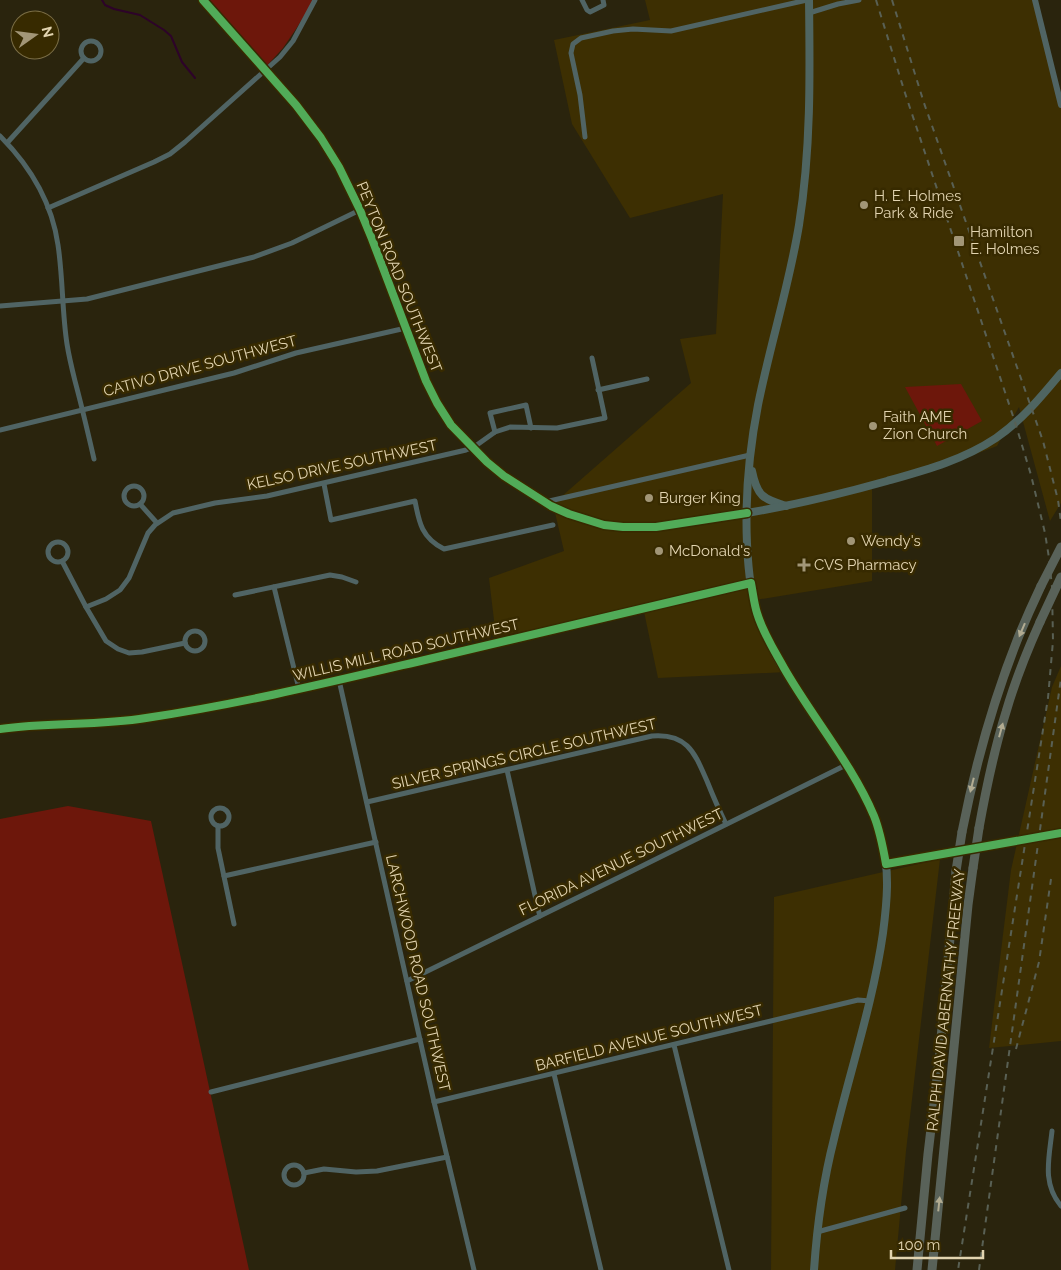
<svg xmlns="http://www.w3.org/2000/svg" width="1061" height="1270" font-family="Raleway,sans-serif">
  <rect width="100%" height="100%" fill="#2a240d"/>
  <!-- built -->
  <g fill="#3d2f02">
    <path d="M645,0h391l25,98v405l-11,18 -31,-114 -22,39 -58,22 -67,15v98l-123,20 1,4 36,67 -128,6 -15,-71 -147,30 -7,-59 75,-27 -11,-47 138,-121 -11,-44 36,-5 7,-140 -93,24 -58,-94 -18,-84 96,-20z"/>
    <path d="M1061,666v375l-72,7 22,-178 41,-183z"/>
    <path d="M940,859l-34,292 -11,119h-124l3,-373z"/>
  </g>
  <!-- green -->
  <g fill="#6d170b">
    <path d="M203,0h111l-18,29 -13,19 -20,22z"/>
    <path d="M961,384l21,37 -45,25 -32,-59z"/>
    <path d="M68,806l83,15 98,449h-249v-451z"/>
  </g>
  <g fill="none" stroke-linecap="round" stroke-linejoin="round">
    <!-- stream -->
    <path stroke="#2d0329" stroke-width="2" d="M102,0l3,5 9,4 26,6 24,15 7,6 11,26 13,16"/>
    <!-- minor -->
    <g stroke="#506464" stroke-width="5">
      <path d="M582,0l5,10 3,2 14,-7 -1,-5"/>
      <path d="M809,13l29,-9 21,-4"/>
      <circle cx="91" cy="51" r="10"/>
      <path d="M0,136c30,30 52,67 58,109 5,33 4,67 9,99 2,13 5,25 8,37 7,26 13,52 19,78"/>
      <path d="M585,137l-5,-42 -9,-42 2,-9 8,-6 32,-7 20,-2 38,2 136,-31"/>
      <path d="M7,143l77,-85"/>
      <path d="M48,208l106,-46 16,-8 15,-12 95,-85 13,-16 22,-41"/>
      <path d="M0,306l87,-7 167,-42 38,-14 68,-33"/>
      <path d="M598,390l49,-11"/>
      <path d="M0,430l234,-57 62,-20 110,-25"/>
      <path d="M495,432l-5,-19 36,-8 5,23"/>
      <path d="M324,484l7,36 84,-19c4,22 7,37 29,48l109,-24"/>
      <circle cx="134" cy="496" r="10"/>
      <path d="M545,502l205,-47"/>
      <path d="M140,504l17,19"/>
      <circle cx="58" cy="552" r="10"/>
      <path d="M62,561l24,46 20,34 12,8 11,4 13,-1 43,-9"/>
      <path d="M274,587l25,102"/>
      <path d="M235,595l95,-20 12,2 14,5"/>
      <path d="M86,607l20,-8 14,-9 9,-12 19,-45 7,-8 18,-12 42,-10 52,-7 199,-46 8,-3 21,-15 15,-5 47,1 48,-10 -13,-60"/>
      <circle cx="195" cy="641" r="10"/>
      <path d="M339,680l95,422 40,168"/>
      <path d="M63,724l44,-1 38,-4 82,-15 112,-24 412,-97"/>
      <path d="M507,770l31,139 2,7"/>
      <path d="M367,802l285,-66c36,-3 43,18 55,45 6,15 12,29 19,43"/>
      <circle cx="220" cy="817" r="9"/>
      <path d="M218,826v22l16,76"/>
      <path d="M886,864l175,-31"/>
      <path d="M224,876l152,-34"/>
      <path d="M407,981l227,-111 212,-105"/>
      <path d="M674,1045l55,225"/>
      <path d="M554,1074l47,196"/>
      <path d="M211,1092l209,-53"/>
      <path d="M434,1102l424,-102 12,1"/>
      <path d="M1052,1131c-3,28 -10,52 9,75"/>
      <circle cx="294" cy="1175" r="10"/>
      <path d="M304,1173l20,-4 32,3 21,-1 70,-14"/>
      <path d="M817,1232l88,-24"/>
    </g>
    <!-- tertiary -->
    <g stroke="#506464" stroke-width="6">
      <path d="M203,0l93,105 25,33 18,29 21,43 12,29 54,142 11,22 14,22 36,37 17,14 47,30 18,8 35,11 19,2h33l91,-14"/>
      <path d="M1035,0l26,105"/>
    </g>
    <!-- secondary -->
    <g stroke="#4f6561" stroke-width="8">
      <path d="M809,0c1,75 2,150 -10,225 -10,61 -29,120 -41,180 -9,46 -13,93 -11,139 1,21 4,52 11,72 16,47 53,95 80,137 18,27 36,56 44,88 8,31 5,61 1,92 -10,70 -33,138 -49,206 -11,43 -17,87 -20,131"/>
      <path d="M752,471c5,25 11,28 34,35"/>
      <path d="M747,513c47,-8 94,-19 140,-32 39,-11 76,-21 109,-43 26,-18 45,-41 65,-65"/>
    </g>
    <!-- motorway -->
    <g stroke="#596259" stroke-width="9">
      <path d="M979,828c7,-39 15,-78 27,-116 9,-31 21,-61 34,-90"/>
      <path d="M962,832c13,-66 31,-131 56,-194 7,-17 15,-35 23,-52"/>
      <path d="M917,1270l11,-116 11,-93 17,-190"/>
      <path d="M932,1270l36,-365 5,-37"/>
    </g>
    <!-- rail -->
    <g stroke="#596054" stroke-width="2" stroke-dasharray="6 6" stroke-linecap="butt">
      <path d="M876,0l29,93 110,329 16,53 14,58 4,25 3,29 1,54 -5,57 -90,572"/>
      <path d="M892,0l32,103 119,338 15,59 3,22"/>
      <path d="M1016,1049l23,-87 12,-83"/>
      <path d="M979,1270l82,-592"/>
    </g>
    <!-- motorway-bridge -->
    <g stroke="#596259" stroke-width="9">
      <path d="M1041,586l20,-39"/>
      <path d="M1040,622l21,-45"/>
      <path d="M973,868l6,-40"/>
      <path d="M956,871l6,-39"/>
    </g>
    <defs>
      <g id="cycleway">
        <path d="M203,0l93,105 25,33 18,29 21,43 12,29 54,142 11,22 14,22 36,37 17,14 47,30 18,8 35,11 19,2h33l91,-14"/>
        <path d="M0,729c48,-7 98,-3 146,-11 95,-14 189,-37 283,-59 107,-25 215,-51 322,-76 2,10 3,21 6,30 6,20 17,37 27,55 28,49 68,96 90,148 6,15 9,31 12,48l175,-31"/>
      </g>
    </defs>
    <!-- cycleway casing -->
    <use href="#cycleway" stroke="#372a00" stroke-width="11"/>
    <!-- cycleway -->
    <use href="#cycleway" stroke="#51ab58" stroke-width="8"/>
  </g>
  <!-- one-way arrows -->
  <defs><path id="oneway-solid" d="M-6-.8H1V-3.2L6.5 0L1 3.2V.8H-6Z" transform="scale(1.25)"/></defs>
  <g fill="#b2ac92">
    <use href="#oneway-solid" transform="translate(1022 630) rotate(113)"/>
    <use href="#oneway-solid" transform="translate(1001 730) rotate(-75)"/>
    <use href="#oneway-solid" transform="translate(972 785) rotate(104)"/>
    <use href="#oneway-solid" transform="translate(939 1204) rotate(-84)"/>
  </g>
  <!-- markers -->
  <g fill="#a29677" stroke="#372a00" stroke-width="2">
    <circle cx="864" cy="205" r="5"/>
    <rect x="953" y="235" width="12" height="12" rx="2.5"/>
    <circle cx="873" cy="426" r="5"/>
    <circle cx="649" cy="498" r="5"/>
    <circle cx="851" cy="541" r="5"/>
    <circle cx="659" cy="551" r="5"/>
    <path d="M801.5 557.5h5v5h5v5h-5v5h-5v-5h-5v-5h5z"/>
  </g>
  <g text-anchor="middle" dominant-baseline="central" stroke-width="5" stroke-linejoin="round" paint-order="stroke">
    <!-- poi labels -->
    <g font-size="15" fill="#e2d4b0" stroke="#372a00" text-anchor="start">
      <text x="874" y="196">H. E. Holmes<tspan x="874" dy="17">Park &amp; Ride</tspan></text>
      <text x="970" y="232">Hamilton<tspan x="970" dy="17">E. Holmes</tspan></text>
      <text x="883" y="417">Faith AME<tspan x="883" dy="17">Zion Church</tspan></text>
      <text x="659" y="498">Burger King</text>
      <text x="861" y="541">Wendy's</text>
      <text x="669" y="551">McDonald's</text>
      <text x="814" y="565">CVS Pharmacy</text>
    </g>
    <!-- street labels -->
    <g font-size="15" fill="#e2d4b0" stroke="#372a00">
      <text transform="translate(399 277) rotate(68)">PEYTON ROAD SOUTHWEST</text>
      <text transform="translate(200 366) rotate(-15)">CATIVO DRIVE SOUTHWEST</text>
      <text transform="translate(342 465) rotate(-12)">KELSO DRIVE SOUTHWEST</text>
      <text transform="translate(406 650) rotate(-13)">WILLIS MILL ROAD SOUTHWEST</text>
      <text transform="translate(524 754) rotate(-13)">SILVER SPRINGS CIRCLE SOUTHWEST</text>
      <text transform="translate(621 862) rotate(-26)">FLORIDA AVENUE SOUTHWEST</text>
      <text transform="translate(418 973) rotate(77)">LARCHWOOD ROAD SOUTHWEST</text>
      <text transform="translate(946 1000) rotate(-84)">RALPH DAVID ABERNATHY FREEWAY</text>
      <text transform="translate(649 1038) rotate(-14)">BARFIELD AVENUE SOUTHWEST</text>
    </g>
  </g>
  <!-- north arrow -->
  <g transform="translate(35 35) rotate(76)"><circle r="24" fill="#372a00" stroke="#7b6e46"/>
  <path d="M0-4L9 19L0 12L-9 19Z" fill="#a29677"/>
  <text y="-8" font-size="14" font-weight="bold" text-anchor="middle" fill="#e2d4b0">N</text>
  </g>
  <!-- scale -->
  <path d="M891 1250v8h92v-8" fill="none" stroke="#e2d4b0" stroke-width="2.5"/>
  <text x="898" y="1250" font-size="15" fill="#e2d4b0" stroke="#372a00" stroke-width="4" paint-order="stroke">100 m</text>
</svg>
